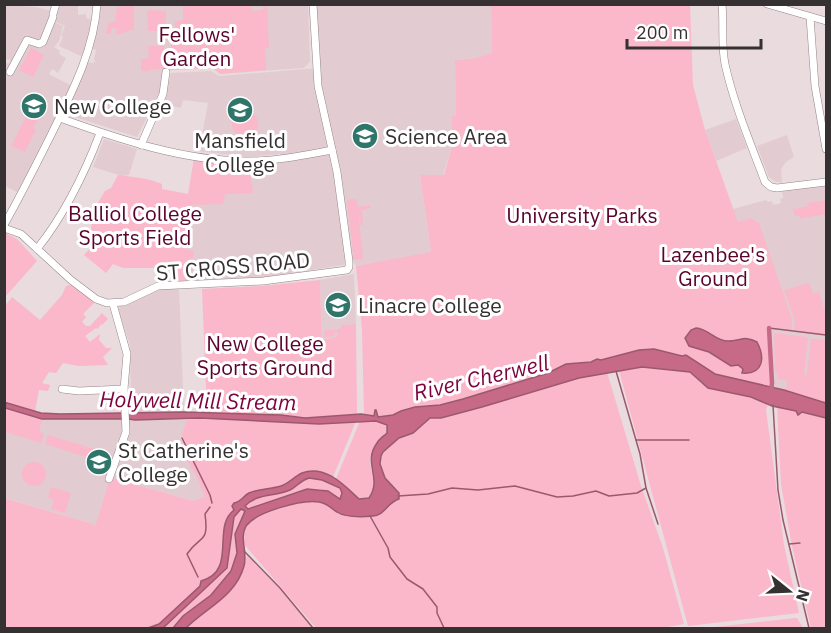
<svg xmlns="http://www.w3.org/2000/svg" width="831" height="633" font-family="'IBM Plex Sans',sans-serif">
  <rect width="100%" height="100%" fill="#e9dbde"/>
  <!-- built -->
  <g fill="#e2ccd1">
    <path d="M5,5l31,2 15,4v2l6,2 4,-10h17v10l8,-1v4l7,2 -10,37 -24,-11 4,-9 -2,-1 4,-10 -11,-5 -13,20 -13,-1 13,7 4,-3 9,-22 9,4 -4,15 -5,6 6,4 -1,3 7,4 -8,15 -6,-4 -3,5 23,12 -53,107 -14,-7v-123h4l2,-3 -6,-1z"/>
    <path d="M99,5h209l2,57 -6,6 -84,6 -7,-6 -51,1v18l-25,50 -71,-23 21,-52 6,1 3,-2 -2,-1 2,-10 -6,-3z"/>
    <path d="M315,5h176l1,48 -16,5 -21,2 1,56h-4v30l-9,29h-23l11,78 -75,13 -1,-3 -95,15 -85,3 19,-122 87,1 -1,-6 -34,3 -47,-6 9,-48 -25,-3 -2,8 -17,-4 7,-31 40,-2 8,5 99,-8z"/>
    <path d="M736,119l11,29 -31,13 -11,-31z"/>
    <path d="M787,135l7,22 -8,5 -5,7 1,13h-6l-7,-5 -12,-31z"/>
    <path d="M104,139l33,10 -8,26 -7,1 -29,-9z"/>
    <path d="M826,182v221l-42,-12 -13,-2 -4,-63 -34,-117 33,-9 2,2 4,-1 1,4 8,-2 -1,-4 3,-1 -1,-11z"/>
    <path d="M354,274l2,50 -14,1v5l-8,8 -12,1 -2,-59z"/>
    <path d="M161,289h18l5,123 -55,2 -1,-11 3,-1 -1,-57 -11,-33v-4l3,-3z"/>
    <path d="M4,408l35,10 148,2 -6,19 30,58 -18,4 -83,-24 -15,51 -2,-4 -88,-26z"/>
  </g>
  <!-- green -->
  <g fill="#fab8ca">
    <path d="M132,5l2,2v22l-18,6 1,-6 -5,-1 -1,6h-5l2,-10 7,-3 2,-14z"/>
    <path d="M183,5h68l1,6 11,-1v-5h4l2,43h-4l1,22 -46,4 -7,-6 -41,2 -21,-1 -2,2h-8v-12l8,-1 -1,-12h16v13h7v-17h4v-21l8,-1z"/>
    <path d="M491,5h199l3,80 12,45 33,92 12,-4 9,5 33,96v11l-25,-4 4,63 -56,-15 -26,-17 -35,-8 -15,1 -38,10 -35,4 -18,9 -85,26 -23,6 -25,2 -14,4 -8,4 -16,2 -2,-3v2l-11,-2 -2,-84 -6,-64 75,-14 -11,-77h24l8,-29v-30h4l-1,-56 21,-2 16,-5z"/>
    <path d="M149,10l17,1v20h-18l-1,-19z"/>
    <path d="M31,48l13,7 -11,22 -14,-7z"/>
    <path d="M35,99l13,7 -6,13h-4l-5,9 3,2 -11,22 -14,-6z"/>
    <circle cx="245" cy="124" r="13"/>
    <path d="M194,159l55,5 4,29 -28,1 -2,10 -35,1 -4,44 10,2 -4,29 -15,1v-19h-11l-5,6h-36l-10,-4 -7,9 -22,-18 9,-10 -3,-9 2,-13 -5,-2 18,-30 6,-3 7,-13c15,2 30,3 44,9v5l26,5z"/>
    <path d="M356,199l2,8 12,-2 1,3 -9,2 1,16 -2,-1 -3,-17 5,51 -9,1 -7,-60z"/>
    <path d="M826,200v14l-27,5 1,-3h-5l-2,-8 4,2v-2l11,-2v-3z"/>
    <path d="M5,229l3,1 -1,4 10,5 20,22 -32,36z"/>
    <path d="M320,280l2,59 12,-1 4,-4 -2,-3 -3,5 -9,1 1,-7h12l4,-2v-3l15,-1 1,90 -52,4 -24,-3 -74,-3 -5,-123 60,-3z"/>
    <path d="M809,283l4,10 6,-1 7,23v20l-32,-5 1,-10 -11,-30z"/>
    <path d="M73,284l21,19 -11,11 3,3 -4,5 4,4h4l12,-13 6,6 -6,6 -1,-1 -3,5 -2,-1 -11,8 5,6 10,-8 -1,6 7,8h6l-9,9 5,8 -29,1 -16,-3 -7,10 -7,-1 -7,11 8,2 -2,6 -9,-1 -4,21 -30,-9v-96l7,-9 28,23 22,-25 4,-9z"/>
    <path d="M774,333l34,4 -4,38h3l4,-36 15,1v63l-42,-13v-2h3v-8l-9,-1v-6l-3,-1z"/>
    <path d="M642,367l48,5 12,12 66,19 -2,7 18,135 15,68 -111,13 -68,-252 -1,-4z"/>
    <path d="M607,372l34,114 22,62 21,76 -22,4h-346l-72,-84 1,-16c11,-16 59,-31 78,-25 16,5 22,17 43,13 6,-1 18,-5 23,-8 4,-4 3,-7 10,-9v-6l-14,-15 -5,-14 1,-8 2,-4 16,-14 14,-5 17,-15h11l138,-40z"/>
    <path d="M777,406l19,5v3l6,-2 24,6v210h-15l-19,-82 -11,-62z"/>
    <path d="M4,408l38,11 -3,13 5,2 -3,9 -36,-11z"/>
    <path d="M200,418l119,6 37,-3 -23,56 -15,-5 -15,1 -25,14 -21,4 -14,6 -9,13 -10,24 -1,25 -3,8 -61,57 -11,4h-143l-1,-130 89,26 2,3 15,-50 83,24 12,-4 -9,-22 -9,-14 -3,-13 -2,-14 5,-14z"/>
    <path d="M360,421h16l9,3 2,9c-7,8 -17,17 -17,28 1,17 10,20 -1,37l-10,1 -23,-20z"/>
    <path d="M48,435l53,16 -3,10 -53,-17z"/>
    <circle cx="34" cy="474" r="12"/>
    <path d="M309,478l13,2 18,8 2,5 -2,6c-4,-2 -7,-6 -12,-8 -24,-9 -58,14 -82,17l-11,26 3,19 -7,18 -20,24 -28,21 -10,12h-10l64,-60 7,-51 7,-8 14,-11 33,-7 13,-10z"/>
    <path d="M51,487l20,6 -6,20 -14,-4 3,-9 -6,-2z"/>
    <path d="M247,556l33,32 32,40h-126c27,-27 51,-30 61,-72z"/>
    <path d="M797,618l6,10h-96l89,-10z"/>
  </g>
  <!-- water -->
  <g fill="#c76a88" stroke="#9b596e" stroke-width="1.5" fill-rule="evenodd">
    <path d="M696,328c13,1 19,13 32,13 12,0 17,-6 29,1 8,15 7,33 -15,31l1,-4 -5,-4 -7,1 -22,-14 -20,-6 -4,-8 6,-8z"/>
    <path d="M654,349l28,7 4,-1 29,19 69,16 42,13v15l-24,-6 -4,3 -2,-4 -24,-5 -21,-9 -43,-9 -18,-16 -48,-5 -63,11 -97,29 -41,11h-11l-17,15 -14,5 -16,14 -2,4 -1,8 5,14 14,15v6c-11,3 -14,16 -26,17 -11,1 -27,2 -36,-4 -5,-3 -10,-9 -18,-10 -17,-3 -63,10 -73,24 -7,12 2,27 -2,40 -8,30 -38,42 -58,62h-13l10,-12 28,-21 20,-24 6,-18 -2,-19 10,-23 -4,-2 -7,8 -7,51 -64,60h-15l11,-4 41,-38 1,-5c37,-10 10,-54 33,-71l-2,-4 2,-3c7,-1 9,-7 15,-10 8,-4 20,-4 28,-6 10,-1 16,-10 25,-14 23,-9 43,13 57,26l10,-1c14,-21 -7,-34 8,-55 2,-4 7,-7 10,-10v-8l-11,-4 -57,3 -119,-6 -65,2 -7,-1h-86l-37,-11 -1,-6 37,11 19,1 124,-2 97,3 24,3 56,-4 13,2 1,-6h1l2,7 15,-2 8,-4 14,-4 25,-2 23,-6 85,-26 18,-9 25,-2 6,-3 4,1 38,-10zM309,478l13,2 18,8 2,5 -2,6 -12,-8 -21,-2 -59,20 -3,-3c12,-13 30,-9 45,-16 7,-3 9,-9 19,-12z"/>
  </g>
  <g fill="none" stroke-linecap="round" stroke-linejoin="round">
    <!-- stream -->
    <g stroke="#9b596e" stroke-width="1.5">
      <path d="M769,328l57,7"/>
      <path d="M616,371l24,83 6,34 12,36"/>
      <path d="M773,405l5,85 5,30 26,108"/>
      <path d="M182,438l28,57 2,8"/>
      <path d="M636,440h53"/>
      <path d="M398,496l30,-2 24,-6 26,2 37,-4 42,11 16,-1 23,-5 13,5 28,-3 9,-5"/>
      <path d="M370,516l18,32 2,9 17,22 16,10 14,18v6l7,15"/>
      <path d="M789,544l11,-1"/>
      <path d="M244,551l36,37 33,40"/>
      <path d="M198,577l-11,-23c14,-20 22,-10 18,-40l5,-7"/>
    </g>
    <!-- canal -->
    <path stroke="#c76a88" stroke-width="4.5" d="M769,328l3,55 -1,11"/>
    <defs>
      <g id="minor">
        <path d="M722,4c2,21 -1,40 3,60 9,41 26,80 40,118l6,5 6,1 49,-6"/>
        <path d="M767,4l59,17"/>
        <path d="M53,14l3,-10"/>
        <path d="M810,17l5,69 11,63"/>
        <path d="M10,72l17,-32 12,4 4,-2 10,-25"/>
        <path d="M60,118c58,21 127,44 189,43 28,0 56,-6 83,-11"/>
        <path d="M141,145l22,-51 3,-22"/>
        <path d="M4,225c17,-30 32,-60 47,-90 20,-41 43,-84 46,-131"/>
        <path d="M4,228l17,6 50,46 25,19 11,4 17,-1 34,-16 105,-5 84,-11 2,-3v-6l-12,-89 -19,-86 -5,-82"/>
        <path d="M37,249c28,-35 47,-74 63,-116"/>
        <path d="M62,389l17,2 45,-2"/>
        <path d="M109,479l17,-47 -2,-43 3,-35 -14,-50"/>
      </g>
    </defs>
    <!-- minor casing -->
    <use href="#minor" stroke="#938589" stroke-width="8"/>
    <!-- minor -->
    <use href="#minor" stroke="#fff" stroke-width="7"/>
  </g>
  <!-- icons -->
  <defs>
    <symbol id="university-disc" viewBox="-11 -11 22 22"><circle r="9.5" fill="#30756a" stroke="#fff"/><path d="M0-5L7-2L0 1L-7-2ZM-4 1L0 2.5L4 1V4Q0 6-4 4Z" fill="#fff"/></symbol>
  </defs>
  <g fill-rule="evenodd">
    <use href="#university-disc" x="19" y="91" width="30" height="30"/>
    <use href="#university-disc" x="225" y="95" width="30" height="30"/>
    <use href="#university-disc" x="350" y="121" width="30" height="30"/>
    <use href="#university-disc" x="323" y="290" width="30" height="30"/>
    <use href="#university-disc" x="84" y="447" width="30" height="30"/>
  </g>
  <g text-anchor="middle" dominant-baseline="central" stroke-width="6" stroke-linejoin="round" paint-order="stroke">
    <!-- park labels -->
    <g font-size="21" fill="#5b032c" stroke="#fff">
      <text x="197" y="34">Fellows'<tspan x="197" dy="24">Garden</tspan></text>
      <text x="135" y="213">Balliol College<tspan x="135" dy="24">Sports Field</tspan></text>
      <text x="582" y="215">University Parks</text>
      <text x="713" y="254">Lazenbee's<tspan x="713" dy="24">Ground</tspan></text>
      <text x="265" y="343">New College<tspan x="265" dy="24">Sports Ground</tspan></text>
    </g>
    <!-- poi labels -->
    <g font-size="21" fill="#353031" stroke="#fff" text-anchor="start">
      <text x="54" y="106">New College</text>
      <text x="385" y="136">Science Area</text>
      <text x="240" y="140" text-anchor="middle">Mansfield<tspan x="240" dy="24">College</tspan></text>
      <text x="358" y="305">Linacre College</text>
      <text x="118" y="450">St Catherine's<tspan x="118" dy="24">College</tspan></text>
    </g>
    <!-- street labels -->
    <g font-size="21" fill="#353031" stroke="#fff">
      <text transform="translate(233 266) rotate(-5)">ST CROSS ROAD</text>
    </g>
    <!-- water labels -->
    <g font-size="22" font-style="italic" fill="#7c043e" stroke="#fff">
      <text transform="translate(481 377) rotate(-13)">River Cherwell</text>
      <text transform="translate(198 400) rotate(1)">Holywell Mill Stream</text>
    </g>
  </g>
  <!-- border -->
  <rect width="831" height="633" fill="none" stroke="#353031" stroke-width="12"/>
  <!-- north arrow -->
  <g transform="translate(789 591) rotate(108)" stroke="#ffffff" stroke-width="4.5" paint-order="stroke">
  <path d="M0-4.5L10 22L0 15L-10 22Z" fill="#353031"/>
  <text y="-9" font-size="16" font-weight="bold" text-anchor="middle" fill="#353031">N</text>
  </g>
  <!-- scale -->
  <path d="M627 39v9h134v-9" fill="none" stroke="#353031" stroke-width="3"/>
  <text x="636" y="39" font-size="18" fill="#353031" stroke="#ffffff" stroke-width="4.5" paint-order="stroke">200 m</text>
</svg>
